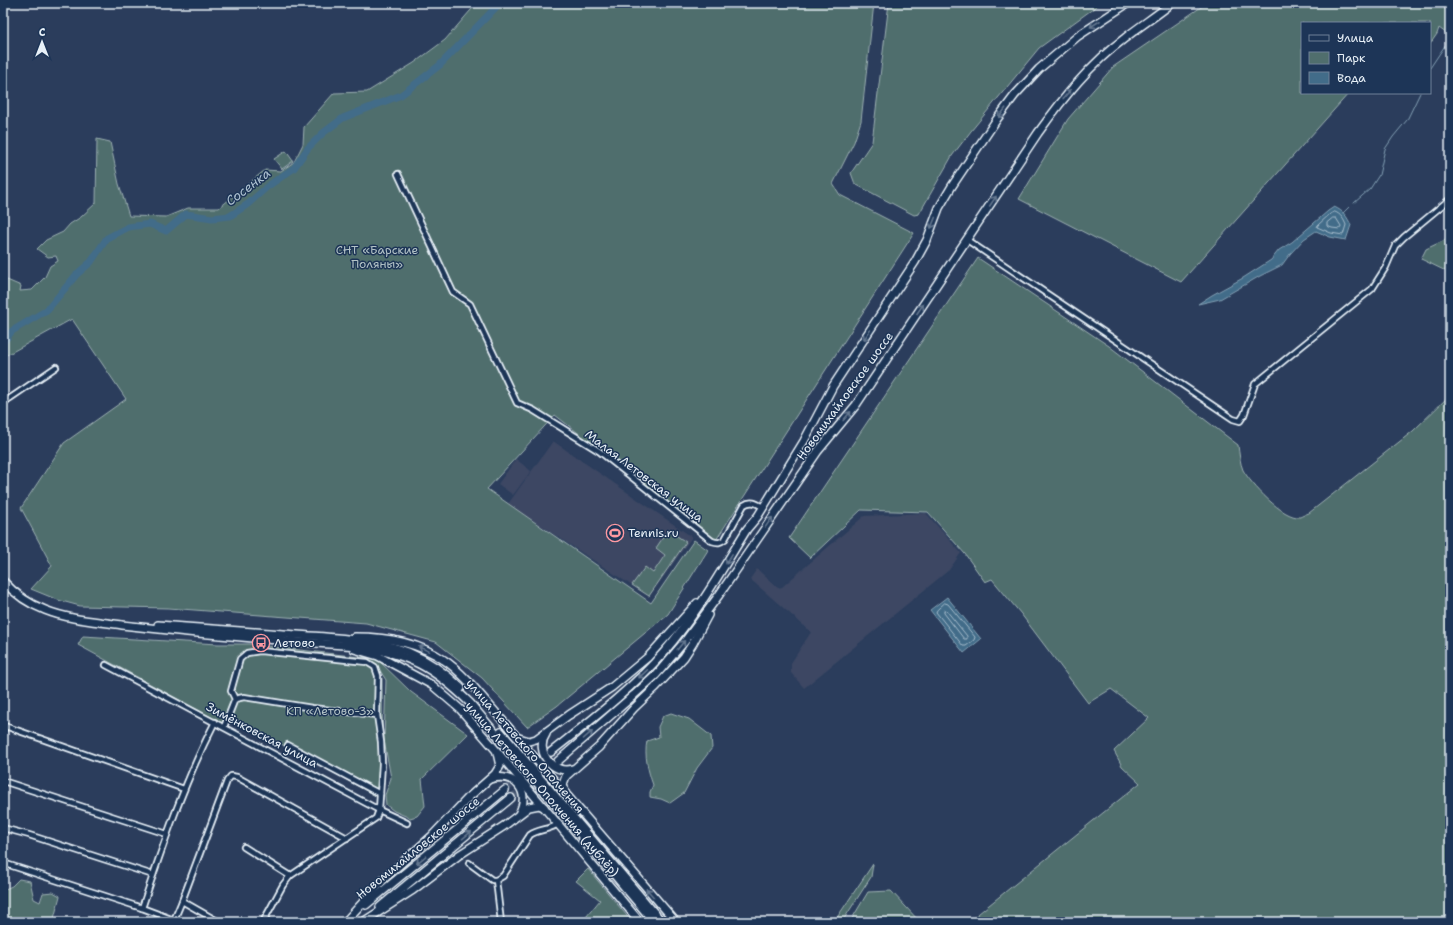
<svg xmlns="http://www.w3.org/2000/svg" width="1453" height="925" font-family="'Shantell Sans',sans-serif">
  <rect width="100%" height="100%" fill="#2b3d5c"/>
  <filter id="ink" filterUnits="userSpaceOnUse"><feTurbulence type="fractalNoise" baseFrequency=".025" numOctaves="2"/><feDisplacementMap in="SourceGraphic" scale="8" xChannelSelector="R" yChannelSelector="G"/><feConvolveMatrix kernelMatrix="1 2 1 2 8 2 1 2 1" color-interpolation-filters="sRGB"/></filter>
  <g filter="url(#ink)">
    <!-- built -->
    <g fill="#3c4763">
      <path d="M553,441l139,96 -43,60 -141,-93z"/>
      <path d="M516,459l15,12 -18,24 -15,-11z"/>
      <path d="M926,513l35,40 -12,17 -145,118 -13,-15v-10l20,-31 -61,-53 7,-10 21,19 4,-1 82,-71z"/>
    </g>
    <!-- green -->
    <g fill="#506e6d" stroke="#9cb0b2">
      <path d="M477,3h397l-13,118 -7,21 -21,42 7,11 74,38 -198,307 -161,-125 -68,74 164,114 43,-63 14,10 -40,64 -111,92 -30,21 -45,-49 -46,-36 -70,-19 -198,-15 -88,-2 -22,-6 -27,-11 21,-23 -31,-58 43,-65 62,-44 -54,-80 -69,38v-76l4,-1 14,6 -1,5 12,-1 13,-13 5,-11 8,-5 -2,-5 -8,1 -11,-8 9,-9 17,-8 7,-8 11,-7 15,-14 1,-64 13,3 9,42 10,32 37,1 22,-9h31l46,-38 16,1 13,-9 9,-18 1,-17 30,-34 33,-1 47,-29 31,-23z"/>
      <path d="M889,3h212l-62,45 -68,83 -19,25 -33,58 -5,1 -59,-31 -4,-11 21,-31z"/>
      <path d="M1207,3h243v33l-11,-8 -2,6 -7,10v-21h-128v70h47l-168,189 -162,-83 49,-80 45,-52z"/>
      <path d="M286,151l7,10 -11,8 -8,-10z"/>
      <path d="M1447,239l3,2v32l-29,-14 5,-10z"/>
      <path d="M978,258l131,88 129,99c1,8 2,18 5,25 8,14 40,49 57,47 2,-1 6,-3 9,-4l104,-82 37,-36v527h-482l172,-139 -18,-17 -8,-15 35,-33 -38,-29 -23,14 -67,-89 -29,-35 -7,3 -20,-28 -37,-42 -67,-2 -51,48 -21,-20z"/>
      <path d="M668,530l18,12 -37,54 -17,-11 13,-18 8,6 12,-18 -9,-7z"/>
      <path d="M83,636l135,8h31l128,15 34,33 57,42 -46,45 3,27 -8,10 -7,2 -16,-7 -8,-6 -1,-10 6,-17 -7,-38 2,-60 -7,-11 -3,-2 6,11 1,122 -153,-84 -6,8 -146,-79z"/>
      <path d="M671,713l18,6 22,17 1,12 -15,20 -13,25 -14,10 -9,-4 -11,-2v-5l3,-7c-5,-14 -9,-30 -6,-44l12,-4 -1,-10 5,-11z"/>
      <path d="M873,864l-2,13 -29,45h-8z"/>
      <path d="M588,869l44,53h-50l18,-22 -24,-19z"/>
      <path d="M19,879l11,2 4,18 6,3 3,-9 10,-1 7,4 -7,26h-50v-32l9,-4z"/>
      <path d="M891,891l29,31h-70l18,-30z"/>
    </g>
    <!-- water -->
    <g fill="#426c89" stroke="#84a1b5">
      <path d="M1334,207c10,4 13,10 17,18l-5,15 -16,-3 -14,-6 -12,8 -14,15 -8,11 -22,11 -40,23 -22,5 14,-9 31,-17 28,-18 8,-10 13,-8 36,-31z"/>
      <path d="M947,597l34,42 -17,14 -34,-43z"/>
    </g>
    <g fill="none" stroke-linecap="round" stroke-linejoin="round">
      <!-- shore -->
      <g stroke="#a6bccc" stroke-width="1">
        <path d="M1335,212c6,2 9,8 11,13l-3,10 -12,-2 -14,-6 1,-2 12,-11z"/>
        <path d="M1333,218h3l5,8 -1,3 -8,-1 -5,-2v-3z"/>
        <path d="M945,603l3,1 27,33 -1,3 -8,6h-3l-27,-34 1,-2z"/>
        <path d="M946,610l21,26v3h-3l-20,-26v-2z"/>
      </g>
      <!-- stream -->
      <g stroke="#84a1b5" stroke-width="1">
        <path d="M1430,68l18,-27 2,-6"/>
        <path d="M1354,203l16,-14 9,-14 6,-26 8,-12 14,-17 13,-27"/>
        <path d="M1343,213l6,-6"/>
      </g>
      <!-- river -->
      <path stroke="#426c89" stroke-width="7" d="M3,343l9,-12 35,-21 30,-36 14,-12 16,-24 21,-11 22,-3 16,7 20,-17 26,4 18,-2 18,-12 20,-18 26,-18 14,-20 15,-15 20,-15 58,-23 39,-30 60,-62"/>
      <!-- secondary-tunnel -->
      <g stroke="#475873" stroke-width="7" stroke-dasharray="7 3.5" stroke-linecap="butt">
        <path d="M505,790l44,-36"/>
        <path d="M511,798l45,-36"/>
      </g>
      <defs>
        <g id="street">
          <path d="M398,174l55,118 17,12 47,99 16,7 66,41 113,90c6,2 8,2 13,-2l19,-34c7,-5 12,-2 19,2"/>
          <path d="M967,240l266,179 7,2 4,-6 11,-31 117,-95 14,-22 9,-21 9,-9 46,-38"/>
          <path d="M3,403l53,-36"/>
          <path d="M106,665l273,145 28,13"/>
          <path d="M235,699l9,-2 68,11 65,7"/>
          <path d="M224,727l11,-28 -4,-8 9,-32 7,-6 13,-2 107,11 8,5 3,9 -1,39 4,27 1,22 -3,46 -3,8 -86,58 -7,9 -20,37"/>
          <path d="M3,732l2,-6 179,63"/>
          <path d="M288,745l92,49"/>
          <path d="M3,781l164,53"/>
          <path d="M3,828l26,7 124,40"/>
          <path d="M244,847l46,29"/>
          <path d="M3,863l139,45 32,12 8,-19 45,-120 4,-5 6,1 110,61"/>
          <path d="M469,863l23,17h4l7,-4 27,-41c8,-6 20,-5 28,-11"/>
          <path d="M496,880l5,42"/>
          <path d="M182,901l37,21"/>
          <path d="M142,908c21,-63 42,-126 73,-186"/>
        </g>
        <g id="secondary">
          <path d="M3,581c11,12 26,23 42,29 25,10 51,11 77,15 78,9 157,16 236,21 51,8 75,21 112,57l184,219"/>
          <path d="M158,625c47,3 93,7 139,10 36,3 78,4 111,17 21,9 37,20 53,36"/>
          <path d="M355,637c31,0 63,5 89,23 10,6 19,16 28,25l204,237"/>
          <path d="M354,649l24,7 54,29 28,24 35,40 145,173"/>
          <path d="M501,732l161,190"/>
          <path d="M546,734c-12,17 7,41 26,35"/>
          <path d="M519,738l10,3 7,-2 33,-24 43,-28 36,-30 49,-54"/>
          <path d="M551,752c39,-31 80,-62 113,-100 33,-38 57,-81 83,-123l11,-13 46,-75 29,-55 82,-124 12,-22 12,-32 13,-22 45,-67 18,-24 24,-26 39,-33 50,-33"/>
          <path d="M558,761l76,-66 22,-20 29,-34 34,-46 99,-144 38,-46 182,-272c26,-36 52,-69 87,-95 15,-12 31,-22 47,-35"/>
          <path d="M490,779c25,-7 41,12 29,35"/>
          <path d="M565,792l-2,-8 3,-8 33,-29 35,-39 21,-20 29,-31 9,-14 15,-28"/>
          <path d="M366,905l139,-115"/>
          <path d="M380,907l131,-109"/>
          <path d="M345,922l41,-45 46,-41 37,-39 26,-23 5,-8 -3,-13"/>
          <path d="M363,922l50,-32 46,-35 45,-29 25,-19 10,-2 5,2"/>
        </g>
      </defs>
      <!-- street casing -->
      <use href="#street" stroke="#e8f1f8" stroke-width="8"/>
      <!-- secondary casing -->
      <use href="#secondary" stroke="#e8f1f8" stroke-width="10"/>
      <!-- street -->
      <use href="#street" stroke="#1d3557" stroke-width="4.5"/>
      <!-- secondary -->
      <use href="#secondary" stroke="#1d3557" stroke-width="7"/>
    </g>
    <!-- one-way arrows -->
    <defs><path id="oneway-shaft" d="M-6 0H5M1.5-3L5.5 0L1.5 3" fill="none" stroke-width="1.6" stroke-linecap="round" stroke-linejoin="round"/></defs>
    <g stroke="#64778f">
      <use href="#oneway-shaft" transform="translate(1095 24) rotate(147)"/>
      <use href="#oneway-shaft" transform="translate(1067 94) rotate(-50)"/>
      <use href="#oneway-shaft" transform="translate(1002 113) rotate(127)"/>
      <use href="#oneway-shaft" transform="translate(993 201) rotate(-56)"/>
      <use href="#oneway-shaft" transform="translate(933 223) rotate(112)"/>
      <use href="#oneway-shaft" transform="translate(920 309) rotate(-56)"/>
      <use href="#oneway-shaft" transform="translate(867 335) rotate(124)"/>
      <use href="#oneway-shaft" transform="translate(847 416) rotate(-50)"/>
      <use href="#oneway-shaft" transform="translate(769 522) rotate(-55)"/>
      <use href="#oneway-shaft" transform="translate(729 559) rotate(122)"/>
      <use href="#oneway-shaft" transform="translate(681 645) rotate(-51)"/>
      <use href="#oneway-shaft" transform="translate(424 649) rotate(-156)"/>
      <use href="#oneway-shaft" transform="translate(643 674) rotate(137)"/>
      <use href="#oneway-shaft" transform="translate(588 735) rotate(-41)"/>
      <use href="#oneway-shaft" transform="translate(467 835) rotate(-40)"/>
      <use href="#oneway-shaft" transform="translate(421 860) rotate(140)"/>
      <use href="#oneway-shaft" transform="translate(650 893) rotate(-131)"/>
    </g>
  </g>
  <!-- icons -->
  <defs>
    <symbol id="stadium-ring" viewBox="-11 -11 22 22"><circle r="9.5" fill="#1d3557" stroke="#ff9aa2" stroke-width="1.5"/><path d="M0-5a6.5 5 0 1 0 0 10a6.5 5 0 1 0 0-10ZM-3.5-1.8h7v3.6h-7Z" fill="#ff9aa2"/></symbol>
    <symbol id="bus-ring" viewBox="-11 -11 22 22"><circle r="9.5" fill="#1d3557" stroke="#ff9aa2" stroke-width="1.5"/><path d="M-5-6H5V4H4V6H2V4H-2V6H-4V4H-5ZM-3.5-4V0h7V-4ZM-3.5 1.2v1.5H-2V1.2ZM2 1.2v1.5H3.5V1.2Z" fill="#ff9aa2"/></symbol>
  </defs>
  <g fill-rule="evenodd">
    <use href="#stadium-ring" x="605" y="523" width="20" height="20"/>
    <use href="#bus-ring" x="251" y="633" width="20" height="20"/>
  </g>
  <g text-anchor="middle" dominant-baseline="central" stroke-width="3" stroke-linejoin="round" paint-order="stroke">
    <!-- park labels -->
    <g font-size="12" fill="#b3c3c7" stroke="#1d3557">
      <text x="377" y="250">СНТ «Барские<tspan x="377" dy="14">Поляны»</tspan></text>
      <text x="330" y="711">КП «Летово-3»</text>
    </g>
    <!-- street labels -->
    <g font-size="12" fill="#e8f1f8" stroke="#1d3557">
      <text transform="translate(845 396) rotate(-54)">Новомихайловское шоссе</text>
      <text transform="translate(644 476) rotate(37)">Малая Летовская улица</text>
      <text transform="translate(262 735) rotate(28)">Зимёнковская улица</text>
      <text transform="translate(525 746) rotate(49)">улица Летовского Ополчения</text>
      <text transform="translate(542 789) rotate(49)">улица Летовского Ополчения (дублёр)</text>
      <text transform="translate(418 848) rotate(-39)">Новомихайловское шоссе</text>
    </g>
    <!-- poi labels -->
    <g font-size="12" fill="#e8f1f8" stroke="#1d3557" text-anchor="start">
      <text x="628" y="533">Tennis.ru</text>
      <text x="274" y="643">Летово</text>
    </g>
    <!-- water labels -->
    <g font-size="13" font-style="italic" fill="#aec2d1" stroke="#1d3557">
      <text transform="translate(248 187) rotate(-37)">Сосенка</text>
    </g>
  </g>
  <!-- margin -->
  <rect width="1453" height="925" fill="none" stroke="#1d3557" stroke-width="16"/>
  <rect x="8" y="8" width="1437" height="909" fill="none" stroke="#e8f1f8" stroke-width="1.5" filter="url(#ink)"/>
  <!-- legend -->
  <rect x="1301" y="22" width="130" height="72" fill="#1d3557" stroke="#6e8097"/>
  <rect x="1309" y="35" width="20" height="6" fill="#1d3557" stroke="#6e8097"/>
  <text x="1337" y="42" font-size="12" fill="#e8f1f8">Улица</text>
  <rect x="1309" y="52" width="20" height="12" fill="#506e6d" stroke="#6e8097"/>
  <text x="1337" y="62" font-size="12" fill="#e8f1f8">Парк</text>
  <rect x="1309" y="72" width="20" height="12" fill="#426c89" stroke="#6e8097"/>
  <text x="1337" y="82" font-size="12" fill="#e8f1f8">Вода</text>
  <!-- north arrow -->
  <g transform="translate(42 42)" stroke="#1d3557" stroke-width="3" paint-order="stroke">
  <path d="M0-3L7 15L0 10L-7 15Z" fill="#e8f1f8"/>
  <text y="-6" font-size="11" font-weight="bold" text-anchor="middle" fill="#e8f1f8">С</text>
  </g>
</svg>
